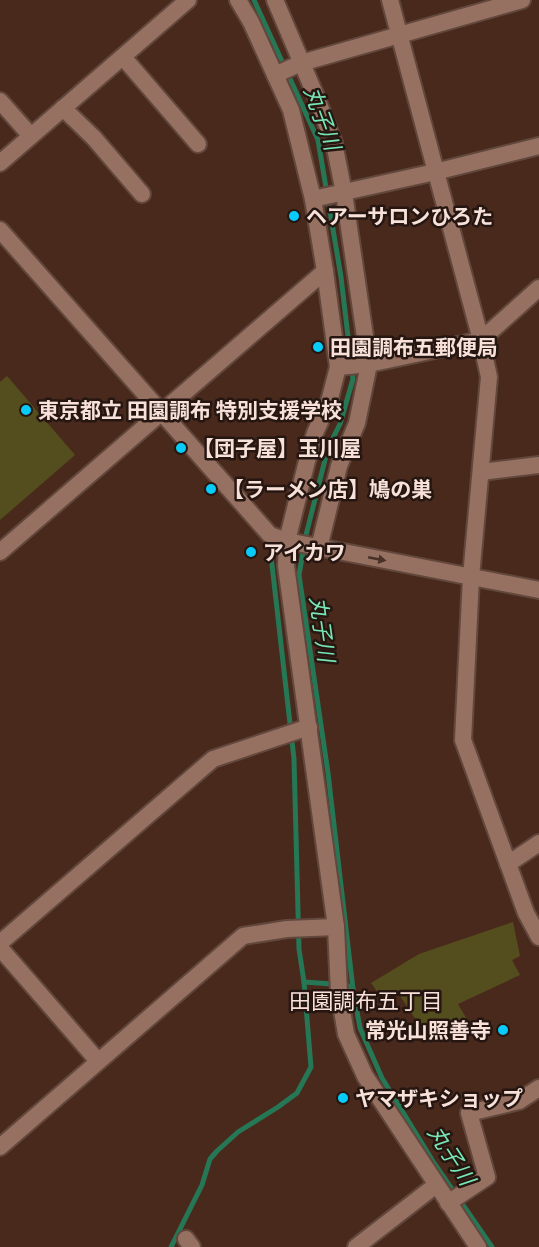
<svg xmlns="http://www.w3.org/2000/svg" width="539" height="1247" font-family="Ubuntu,'Noto Sans JP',sans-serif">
  <rect width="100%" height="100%" fill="#49291c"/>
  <!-- green -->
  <g fill="#544e1e">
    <path d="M7,376l68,79 -75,65v-138z"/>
    <path d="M513,922l7,34 -8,4 8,15 -62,29 10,17 -29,18 -4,-4 -6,4 -33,-49 -15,7 -10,-14 48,-29z"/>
  </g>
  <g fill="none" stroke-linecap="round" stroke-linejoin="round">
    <!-- stream -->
    <g stroke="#257756" stroke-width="5">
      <path d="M254,0l64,140 23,137 12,102 -13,45 -12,24 -22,87 -7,40 29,198 25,216 7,39 22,50 52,85 58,84"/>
      <path d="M271,556l23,203 5,190 5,33"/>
      <path d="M171,1247l31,-62 8,-26 7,-8 21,-19 40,-25 19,-14 14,-26 -7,-85 43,3 6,4"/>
    </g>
    <defs>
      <g id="minor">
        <path d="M238,0l13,22 40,88 22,89 12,72 13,96 -9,35 -14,31 -8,28 -20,80 -1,25 50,361 3,66 7,41 19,42 113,171"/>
        <path d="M275,0l40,94 19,49 10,50 25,171 -12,59 -18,43 -20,82"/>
        <path d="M390,0l91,340 8,37 -18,200 -8,163 63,173 13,24"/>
        <path d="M123,57l75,87"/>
        <path d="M275,75l26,-12 221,-63"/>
        <path d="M0,101l31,35"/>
        <path d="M63,108l31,30 48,56"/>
        <path d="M0,163l188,-163"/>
        <path d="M313,199l122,-27 104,-26"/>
        <path d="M0,230l270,305 17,6 252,49"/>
        <path d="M338,367l31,-3 112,-24 58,-52"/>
        <path d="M481,472l58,-7"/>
        <path d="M0,552l325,-281"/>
        <path d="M508,864l31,-21"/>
        <path d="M0,943l213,-184 96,-32"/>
        <path d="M0,948l98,113"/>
        <path d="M0,1147l243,-211 44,-7 49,-2"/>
        <path d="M448,1203l39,-26 -18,-64 50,-12 20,-13"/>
        <path d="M186,1239l6,8"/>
        <path d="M356,1247l80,-62"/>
      </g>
    </defs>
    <!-- minor casing -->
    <use href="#minor" stroke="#62473c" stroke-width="20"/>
    <!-- minor -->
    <use href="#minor" stroke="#967162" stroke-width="16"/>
  </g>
  <!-- one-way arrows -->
  <defs><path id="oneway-solid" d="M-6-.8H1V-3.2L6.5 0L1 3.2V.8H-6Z" transform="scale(1.5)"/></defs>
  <use fill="#473129" href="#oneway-solid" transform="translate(377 559) rotate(11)"/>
  <!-- markers -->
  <g fill="#07cbf9" stroke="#251611" stroke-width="2">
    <circle cx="294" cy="216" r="6"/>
    <circle cx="318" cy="347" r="6"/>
    <circle cx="26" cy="410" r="6"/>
    <circle cx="181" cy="448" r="6"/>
    <circle cx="211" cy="489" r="6"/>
    <circle cx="251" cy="552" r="6"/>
    <circle cx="503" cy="1030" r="6"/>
    <circle cx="343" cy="1098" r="6"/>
  </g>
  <g text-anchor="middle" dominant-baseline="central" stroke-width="5" stroke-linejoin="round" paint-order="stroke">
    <!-- poi labels -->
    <g font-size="21" font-weight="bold" fill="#f7e1d9" stroke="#251611" text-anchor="start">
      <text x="306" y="216">ヘアーサロンひろた</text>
      <text x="330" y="347">田園調布五郵便局</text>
      <text x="38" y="410">東京都立 田園調布 特別支援学校</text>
      <text x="193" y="448">【団子屋】玉川屋</text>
      <text x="223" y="489">【ラーメン店】鳩の巣</text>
      <text x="263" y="552">アイカワ</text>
      <text x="491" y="1030" text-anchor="end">常光山照善寺</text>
      <text x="355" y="1098">ヤマザキショップ</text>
    </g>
    <!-- water labels -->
    <g font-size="22" font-style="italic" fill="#78e6b4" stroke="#251611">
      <text transform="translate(323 118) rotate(70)">丸子川</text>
      <text transform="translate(323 629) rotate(82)">丸子川</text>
      <text transform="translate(452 1155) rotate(57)">丸子川</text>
    </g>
    <!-- neighbourhood labels -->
    <g font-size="22" fill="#f7e1d9" stroke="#251611">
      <text x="366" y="1000">田園調布五丁目</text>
    </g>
  </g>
</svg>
